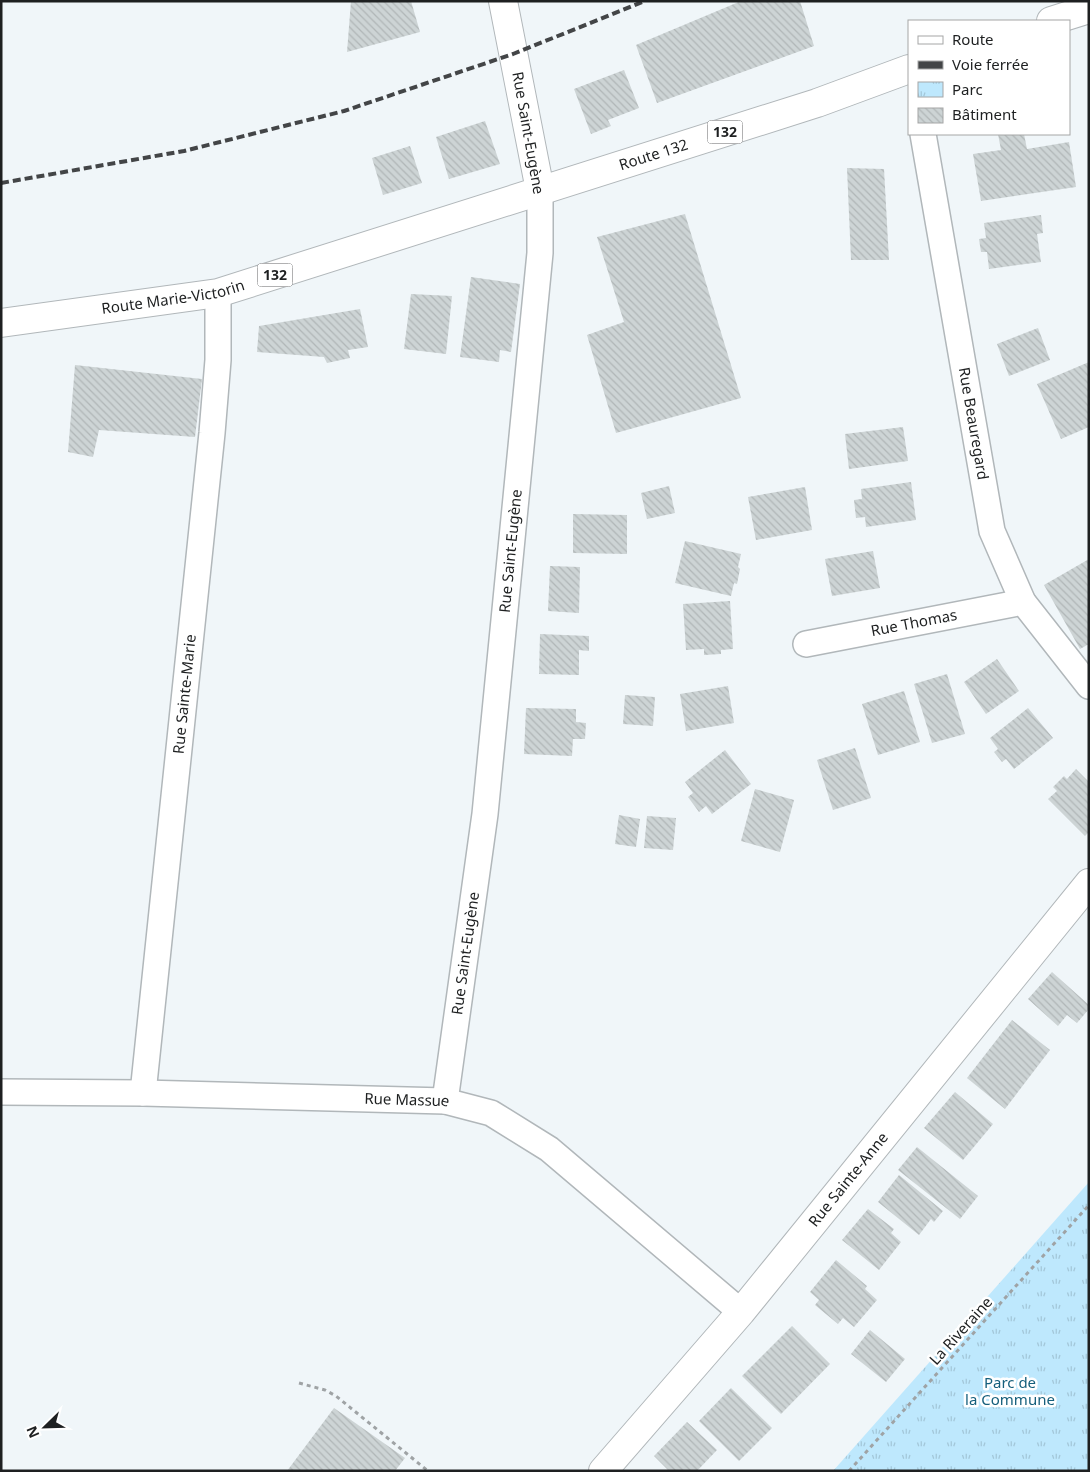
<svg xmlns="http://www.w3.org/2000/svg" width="1090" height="1472" viewBox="0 0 1090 1472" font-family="'Noto Sans',sans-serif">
<defs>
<pattern id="park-tufts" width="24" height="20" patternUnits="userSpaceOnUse" patternTransform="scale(1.25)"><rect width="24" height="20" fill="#bee8fd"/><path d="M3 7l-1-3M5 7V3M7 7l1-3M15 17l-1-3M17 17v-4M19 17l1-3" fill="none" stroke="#a3c7d9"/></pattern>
<pattern id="building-back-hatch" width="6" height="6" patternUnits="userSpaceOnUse" patternTransform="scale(1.25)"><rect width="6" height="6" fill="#cdd4d5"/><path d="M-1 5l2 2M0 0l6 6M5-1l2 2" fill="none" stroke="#b0b6b7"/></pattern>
</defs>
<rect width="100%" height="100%" fill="#f0f6f9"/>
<!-- park -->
<path fill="url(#park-tufts)" d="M1089,1182V1471H833Z"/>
<!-- building -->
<g fill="url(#building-back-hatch)">
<path d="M351,1H411L420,32L347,52Z"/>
<path d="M741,1H800L814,46L657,103L636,45Z"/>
<path d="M624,70L639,108L608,120L611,126L591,134L574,89Z"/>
<path d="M485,121L500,164L449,179L436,137Z"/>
<path d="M998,134H1024L1027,149L1069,142L1076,187L981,201L973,154L1001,150Z"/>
<path d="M410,146L422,183L383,195L372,158Z"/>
<path d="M847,168L884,169L889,260H851Z"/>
<path d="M685,214L741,398L616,433L587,335L624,322L597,237Z"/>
<path d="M1041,215L1043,233L1037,234L1041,262L989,269L987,252H981L979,239L986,238L984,223Z"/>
<path d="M471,277L520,284L511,352L500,350L499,362L460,357Z"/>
<path d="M411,294L452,296L446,354L404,349Z"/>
<path d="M360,309L368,347L348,350L350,358L327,363L324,357L257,352L259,326Z"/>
<path d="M1038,328L1050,360L1009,376L997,344Z"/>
<path d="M1089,362V427L1061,439L1037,384Z"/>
<path d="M75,365L202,379L195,437L99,430L93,457L68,452Z"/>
<path d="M903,427L908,461L849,469L845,434Z"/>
<path d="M911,482L916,520L866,527L865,517L856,518L854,500L862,499L861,489Z"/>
<path d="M669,486L675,513L647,519L641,493Z"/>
<path d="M805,487L812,530L756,540L748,497Z"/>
<path d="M573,514L627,515V554L573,553Z"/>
<path d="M685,541L741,554L738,567L740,569L737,584L734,583L731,596L675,583Z"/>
<path d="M873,551L880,588L832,596L825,559Z"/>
<path d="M1089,559V644L1080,649L1044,585Z"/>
<path d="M550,566L580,567L579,613L548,611Z"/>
<path d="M730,601L733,649L721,650V654L704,655V649L686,650L683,604Z"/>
<path d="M540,634L589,636V651L579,650V675L539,674Z"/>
<path d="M997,659L1019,691L986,714L964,682Z"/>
<path d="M947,674L965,734L932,743L914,684Z"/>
<path d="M728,686L734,723L686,731L680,694Z"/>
<path d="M904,691L920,742L878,755L862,704Z"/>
<path d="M625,695L655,697L653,726L623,724Z"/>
<path d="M526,708L576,709V722L586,723L585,739H573L572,756L524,754Z"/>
<path d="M1028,708L1053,738L1014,769L1006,759L1002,762L994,752L998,749L990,738Z"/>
<path d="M855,748L871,798L833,810L817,760Z"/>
<path d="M725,750L751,784L712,814L706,806L699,812L688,797L693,793L685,782Z"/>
<path d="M1076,769L1089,782V832L1085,836L1048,799L1057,791L1053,787L1064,776L1067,779Z"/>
<path d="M755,789L794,800L780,852L741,841Z"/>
<path d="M619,815L640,819L636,847L615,844Z"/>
<path d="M647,816L676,818L673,850L644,848Z"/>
<path d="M1052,972L1089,1005V1009L1077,1023L1067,1015L1058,1026L1028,999Z"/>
<path d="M1012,1020L1050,1050L1005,1109L967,1078Z"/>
<path d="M955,1092L993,1124L963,1160L924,1128Z"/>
<path d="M917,1147L978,1196L960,1219L898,1170Z"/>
<path d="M899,1175L943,1211L934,1222L931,1219L919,1235L878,1202Z"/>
<path d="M868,1209L894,1229L891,1233L901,1242L879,1270L842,1240Z"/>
<path d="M836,1260L867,1286L865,1289L877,1300L854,1327L843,1318L838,1324L815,1305L819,1300L810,1292Z"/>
<path d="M792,1326L830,1364L781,1414L742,1376Z"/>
<path d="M870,1330L905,1359L886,1382L851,1354Z"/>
<path d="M731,1388L772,1428L739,1461L699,1421Z"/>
<path d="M334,1408L405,1458L395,1471H287Z"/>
<path d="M687,1422L717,1450L697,1471H669L654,1456Z"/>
</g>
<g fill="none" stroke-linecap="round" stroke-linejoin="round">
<!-- street casing -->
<g stroke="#b1b7ba" stroke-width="28">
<g id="street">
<path id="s1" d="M923,134L992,531L1023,602L1089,686"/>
<path id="s2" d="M806,644L1023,602"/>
<path id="s3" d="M1,1092L143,1093L445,1101L491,1113L549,1149L741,1312"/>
<path id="s4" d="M143,1093L212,433L218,360V293"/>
<path id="s5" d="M445,1101L485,814L540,253V190"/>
</g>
</g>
<!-- secondary casing -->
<g stroke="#b1b7ba" stroke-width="30">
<g id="secondary">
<path d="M503,1L540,190"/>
<path id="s6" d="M603,1471L741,1312L1089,883"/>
</g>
</g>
<!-- primary casing -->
<g stroke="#b1b7ba" stroke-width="30">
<g id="primary">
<path d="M1051,21L1089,9"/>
<path id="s7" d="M1,323L218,293L817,103L909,69"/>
</g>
</g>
<!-- path -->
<g stroke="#9fa3a5" stroke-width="3" stroke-dasharray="4 4" stroke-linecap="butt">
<path d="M299,1383L325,1390L336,1396L428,1471"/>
<path d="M849,1471L1089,1205"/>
</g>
<!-- street -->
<use href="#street" stroke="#fff" stroke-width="25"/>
<!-- secondary -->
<use href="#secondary" stroke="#fff" stroke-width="28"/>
<!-- primary -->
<use href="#primary" stroke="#fff" stroke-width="28"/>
<!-- rail -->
<path stroke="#434547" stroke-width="4" stroke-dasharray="8 4" stroke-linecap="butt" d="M1,183L184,151L344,111L513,54L645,1"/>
</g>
<g text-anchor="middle" stroke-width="5" stroke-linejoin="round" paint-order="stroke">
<!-- shield labels -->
<g fill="#fff" stroke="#626364" stroke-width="1">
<rect x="707.5" y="120.5" width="35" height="23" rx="4"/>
<rect x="257.5" y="263.5" width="35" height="23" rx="4"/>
</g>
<g font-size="14" font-weight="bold" fill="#1e2021">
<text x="725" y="137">132</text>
<text x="275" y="280">132</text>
</g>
<!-- street labels -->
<g font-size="15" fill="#1e2021" stroke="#fff">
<text transform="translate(528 133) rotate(80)" y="5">Rue Saint-Eugène</text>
<text dy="5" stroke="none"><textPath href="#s7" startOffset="676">Route 132</textPath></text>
<text dy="5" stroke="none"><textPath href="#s7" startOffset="174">Route Marie-Victorin</textPath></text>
<text dy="5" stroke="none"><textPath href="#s1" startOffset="294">Rue Beauregard</textPath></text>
<text dy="5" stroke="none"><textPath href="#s5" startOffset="554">Rue Saint-Eugène</textPath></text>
<text dy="5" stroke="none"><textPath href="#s2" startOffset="110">Rue Thomas</textPath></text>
<text dy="5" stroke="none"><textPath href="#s4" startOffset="401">Rue Sainte-Marie</textPath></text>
<text dy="5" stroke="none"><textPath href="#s5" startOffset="149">Rue Saint-Eugène</textPath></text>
<text dy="5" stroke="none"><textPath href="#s3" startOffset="406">Rue Massue</textPath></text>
<text dy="5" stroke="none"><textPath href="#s6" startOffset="381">Rue Sainte-Anne</textPath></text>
<text transform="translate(961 1331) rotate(-48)" y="5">La Riveraine</text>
</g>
<!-- park labels -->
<g font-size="15" fill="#155f7c" stroke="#fff">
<text x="1010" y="1388">Parc de<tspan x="1010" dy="17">la Commune</tspan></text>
</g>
</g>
<!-- border -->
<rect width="1090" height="1472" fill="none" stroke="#1e2021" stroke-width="5"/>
<!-- legend -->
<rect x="908" y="20" width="162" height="115" fill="#ffffff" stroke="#a5a6a6"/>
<rect x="918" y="36" width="25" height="8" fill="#ffffff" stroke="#a5a6a6"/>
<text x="952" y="45" font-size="15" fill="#1e2021">Route</text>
<rect x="918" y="61" width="25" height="8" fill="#434547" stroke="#a5a6a6"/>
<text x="952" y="70" font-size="15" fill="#1e2021">Voie ferrée</text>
<rect x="918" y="82" width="25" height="15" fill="url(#park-tufts)" stroke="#a5a6a6"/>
<text x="952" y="95" font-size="15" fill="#1e2021">Parc</text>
<rect x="918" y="108" width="25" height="15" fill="url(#building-back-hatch)" stroke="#a5a6a6"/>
<text x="952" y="120" font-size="15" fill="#1e2021">Bâtiment</text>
<!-- north arrow -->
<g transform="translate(45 1427) rotate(247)" stroke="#ffffff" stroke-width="4" paint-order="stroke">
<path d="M0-4L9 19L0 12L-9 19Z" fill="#1e2021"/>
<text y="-8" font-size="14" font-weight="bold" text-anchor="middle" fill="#1e2021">N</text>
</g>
</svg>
